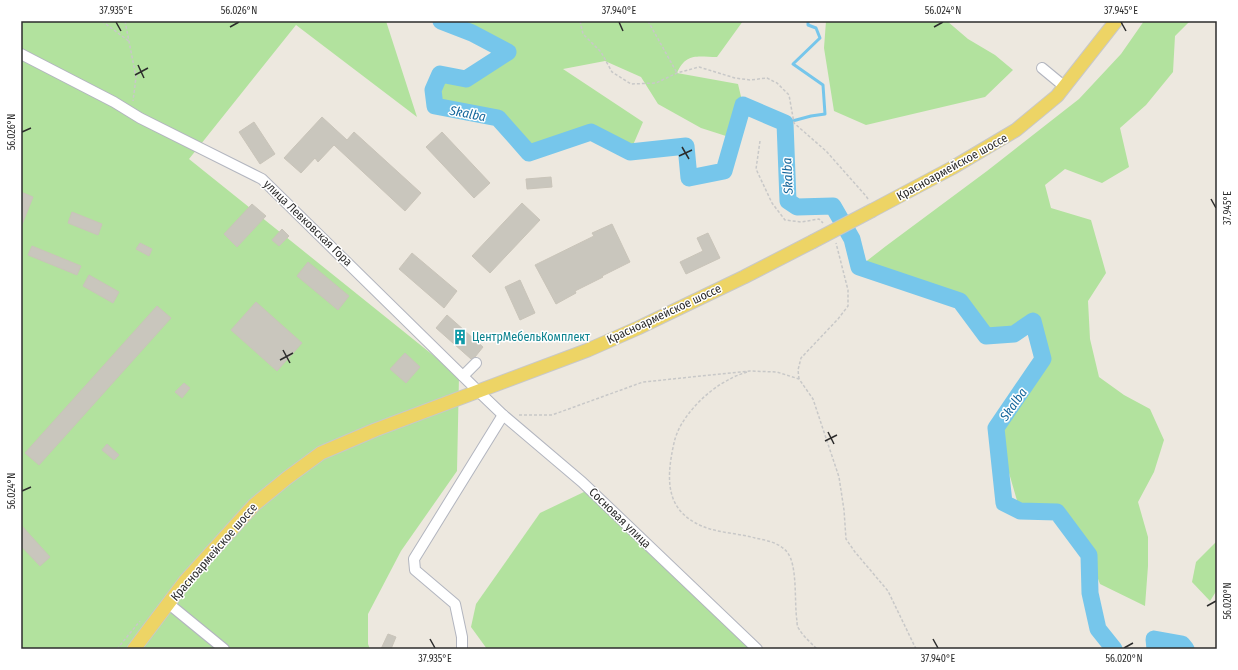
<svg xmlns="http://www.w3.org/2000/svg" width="1238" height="670" viewBox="0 0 1238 670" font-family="'Fira Sans Condensed',sans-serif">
<rect width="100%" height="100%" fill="#ede8df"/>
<!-- green -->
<g fill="#b2e29e">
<path d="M21,21H386L417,117L296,25L189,159L459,376L457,471L401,551L368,614V644L370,649H21Z"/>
<path d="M441,21H743L717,57C698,57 686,52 677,73L738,84L743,105L726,136L701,128L658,104L641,77L605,61L563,69L643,122L630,152L591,132L529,153L498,118L435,106L433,90L440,74L466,79L508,52L472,33Z"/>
<path d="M826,21H947L968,39L995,55L1013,70L985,97L866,125L834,111L824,48Z"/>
<path d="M1144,21H1190L1175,36L1173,72L1146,105L1120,128L1129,167L1102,183L1065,169L1045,185L1051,208L1091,220L1106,273L1088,301L1090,339L1099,377L1124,395L1150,409L1164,440L1154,472L1138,502L1148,537V566L1145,606L1100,584L1089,555L1057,512L1020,511L996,428L1043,359L1033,321L1014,334L986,336L960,301L859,267L886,246L987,171L1079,99L1121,54Z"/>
<path d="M586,491L751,649H487L471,627L476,604L540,513Z"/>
<path d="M1217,541V590L1210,601L1192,582L1196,562Z"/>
</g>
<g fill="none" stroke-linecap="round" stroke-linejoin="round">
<!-- stream -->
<path stroke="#76c6eb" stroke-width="3" d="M785,123L811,116L825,114L823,85L793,64L820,38L816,28L808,25V21"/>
<!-- river -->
<g stroke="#76c6eb" stroke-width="17">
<path d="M441,21L472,33L508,52L466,79L440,74L433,90L435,106L498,118L529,153L591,132L630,152L686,146L689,178L724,171L743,105L785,123L788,201L797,207L833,206L852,239L859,267L960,301L986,336L1014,334L1033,321L1043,359L996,428L1004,503L1020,511L1057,512L1089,555L1090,593L1098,629L1114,649"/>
<path d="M1155,649L1154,639L1182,644L1186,649"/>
</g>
</g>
<!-- building -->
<g fill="#c9c6bd" stroke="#c9c4b9">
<path d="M322,117L347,140L354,132L421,193L405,211L334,145L318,162L315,158L301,173L284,158Z"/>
<path d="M254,122L275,154L260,164L239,132Z"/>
<path d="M442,132L490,183L474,198L426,147Z"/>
<path d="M551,177L552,187L527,189L526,179Z"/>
<path d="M21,192L33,197L21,227Z"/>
<path d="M522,203L540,220L490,273L472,256Z"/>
<path d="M252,204L266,216L237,247L224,234Z"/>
<path d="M72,212L102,224L98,235L68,223Z"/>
<path d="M612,224L630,262L602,276L603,277L575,291L576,293L556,304L535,265L594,236L592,233Z"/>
<path d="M282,229L289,236L279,246L272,240Z"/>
<path d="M708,233L720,258L686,274L680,262L703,251L697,238Z"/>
<path d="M140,243L152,249L149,256L136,249Z"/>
<path d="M32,246L81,266L77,275L28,255Z"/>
<path d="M412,253L457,291L444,308L399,269Z"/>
<path d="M308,262L349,296L338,310L297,276Z"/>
<path d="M89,275L119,292L113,303L83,286Z"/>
<path d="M520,280L535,313L520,320L505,287Z"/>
<path d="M256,302L302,343L277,371L231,330Z"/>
<path d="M157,306L171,318L39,465L25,453Z"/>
<path d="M447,315L483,347L475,357L471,359L436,328Z"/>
<path d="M405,353L420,367L406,383L390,369Z"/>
<path d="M184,383L190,388L182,398L175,392Z"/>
<path d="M107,444L119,455L114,460L102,450Z"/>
<path d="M21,525L50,557L40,566L21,546Z"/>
<path d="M388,634L396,637L391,649H381Z"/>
</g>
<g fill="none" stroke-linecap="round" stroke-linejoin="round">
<!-- minor casing -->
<g stroke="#b2b5bf" stroke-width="12">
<g id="minor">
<path d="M21,54L114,102L140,118L262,179L478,391L503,415L582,482L757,649"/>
<path d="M1042,68L1065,87"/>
<path d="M463,376L476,363"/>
<path d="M169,604L224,649"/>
<path d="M462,649V637L455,604L415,570L414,559L503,415"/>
</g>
</g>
<!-- major casing -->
<g stroke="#c8c8c8" stroke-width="15">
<g id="major">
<path d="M873,210L952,168L1016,130L1057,96L1116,21"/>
<path d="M134,649L186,580L254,505L287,478L321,453L375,430L588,350L638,328L744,277L812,242"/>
</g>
</g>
<!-- path -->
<g stroke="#c8c8c8" stroke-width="1.5" stroke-dasharray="3 2" stroke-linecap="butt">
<path d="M102,21L130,42"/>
<path d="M125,21L136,77L133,101"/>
<path d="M580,21L583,34L601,52L612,72L631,84L656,83L677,73L699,67L735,78L750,80L767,78L777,83L789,95L794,123L826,151L866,196L868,199"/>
<path d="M648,21L677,73"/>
<path d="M760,141L756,169L772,203L785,220L801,222L819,219L823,223"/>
<path d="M747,372C741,374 735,376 730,379C707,390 679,418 674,443C665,483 666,515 710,529C724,533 741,534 755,538C766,540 780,543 787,552C798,565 794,603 797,621C797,623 797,627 799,629C803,636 811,643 817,649"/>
<path d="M799,379L798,370L801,358L838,319L848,306V290L836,243"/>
<path d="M519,415H552L643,382L750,371L777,372L799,379L813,399L839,477L844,510L846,539L855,552L888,591L916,649"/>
<path d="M117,649L140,621"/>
</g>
<!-- minor -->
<use href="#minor" stroke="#fff" stroke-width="10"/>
<!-- major -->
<use href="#major" stroke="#edd465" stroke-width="13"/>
<!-- major-bridge casing -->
<g stroke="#c8c8c8" stroke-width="15" stroke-linecap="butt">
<path id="major-bridge" d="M812,242L873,210"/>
</g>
<!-- major-bridge -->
<use href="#major-bridge" stroke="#edd465" stroke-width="13"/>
</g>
<!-- ticks -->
<path fill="none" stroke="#2c2c2c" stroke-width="1.5" d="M116,22L121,31M619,22L623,31M1121,22L1126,31M230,27L239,22M934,27L943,22M138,65L144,78M135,75L148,68M22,132L31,128M682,147L689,159M679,156L692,150M1211,199L1216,208M283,350L290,363M280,360L293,353M828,432L834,444M825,441L837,435M22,491L31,487M1207,606L1216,601M430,639L435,648M933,639L938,648M1124,648L1133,643"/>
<!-- icons -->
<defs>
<g id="building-bare" transform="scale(1.2)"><path d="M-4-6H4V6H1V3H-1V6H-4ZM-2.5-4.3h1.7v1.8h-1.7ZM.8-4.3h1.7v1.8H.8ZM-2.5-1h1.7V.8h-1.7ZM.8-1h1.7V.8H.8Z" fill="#0f9aa8" stroke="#fff" stroke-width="2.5" paint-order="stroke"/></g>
</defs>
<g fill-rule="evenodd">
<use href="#building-bare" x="460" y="337"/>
</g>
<g text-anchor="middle" stroke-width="3" stroke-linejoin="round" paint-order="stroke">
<!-- street labels -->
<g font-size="12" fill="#2c2c2c" stroke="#fff">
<text transform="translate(952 167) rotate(-29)" y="4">Красноармейское шоссе</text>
<text transform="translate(308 223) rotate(44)" y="4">улица Левковская Гора</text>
<text transform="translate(664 314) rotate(-25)" y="4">Красноармейское шоссе</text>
<text transform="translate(620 518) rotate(44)" y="4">Сосновая улица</text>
<text transform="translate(214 552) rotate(-49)" y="4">Красноармейское шоссе</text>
</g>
<!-- culture labels -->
<g font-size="12" fill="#0d838f" stroke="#fff" text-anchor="start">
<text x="472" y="341">ЦентрМебельКомплект</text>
</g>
<!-- water labels -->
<g font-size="13" font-style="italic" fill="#12659b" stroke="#fff">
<text transform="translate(468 113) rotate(11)" y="5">Skalba</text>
<text transform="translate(787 176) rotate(-92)" y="5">Skalba</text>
<text transform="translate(1013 404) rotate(-55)" y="5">Skalba</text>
</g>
</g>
<!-- border -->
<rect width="1238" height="670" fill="none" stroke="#ffffff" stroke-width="44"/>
<rect x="22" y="22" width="1194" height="626" fill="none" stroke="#2c2c2c" stroke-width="1.5"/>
<g font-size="10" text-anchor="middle" fill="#2c2c2c">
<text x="116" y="14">37.935°E</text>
<text x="239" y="14">56.026°N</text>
<text x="619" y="14">37.940°E</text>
<text x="943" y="14">56.024°N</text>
<text x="1121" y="14">37.945°E</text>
<text transform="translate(11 132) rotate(-90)" y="4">56.026°N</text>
<text transform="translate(1227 208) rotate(-90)" y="4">37.945°E</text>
<text transform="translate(11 491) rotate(-90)" y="4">56.024°N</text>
<text transform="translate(1227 601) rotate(-90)" y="4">56.020°N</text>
<text x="435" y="662">37.935°E</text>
<text x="938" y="662">37.940°E</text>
<text x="1124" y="662">56.020°N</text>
</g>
</svg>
